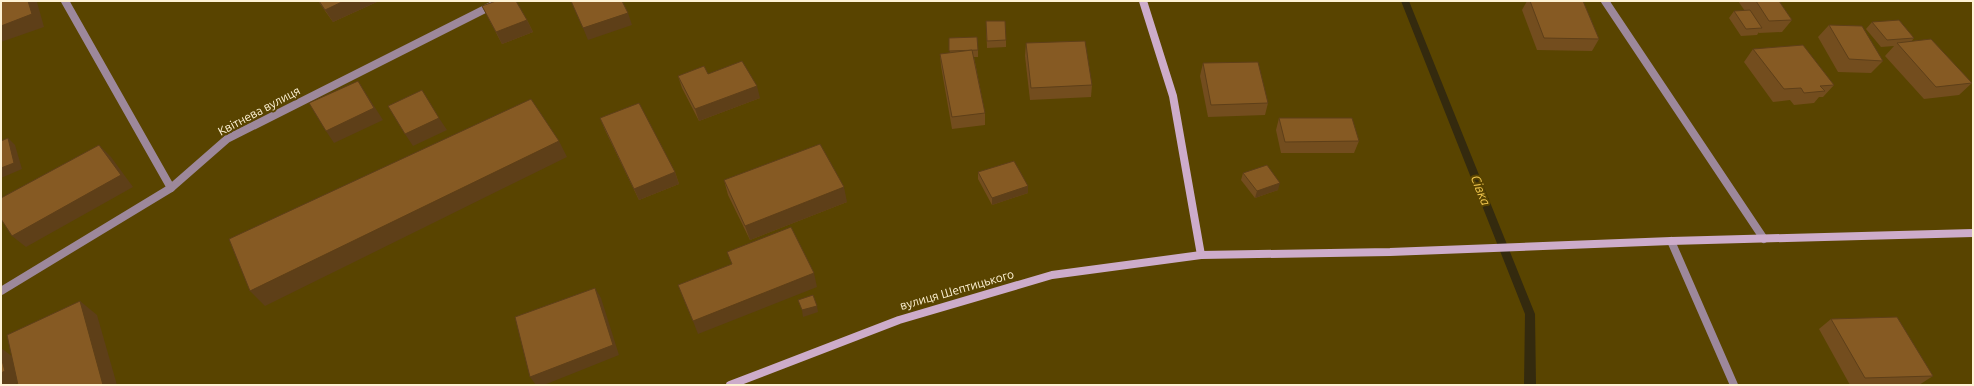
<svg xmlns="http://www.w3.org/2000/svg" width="1974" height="386" viewBox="0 0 1974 386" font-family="Ubuntu,sans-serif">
<rect width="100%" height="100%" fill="#594400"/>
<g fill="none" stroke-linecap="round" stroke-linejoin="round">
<!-- stream -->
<path fill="#342a0e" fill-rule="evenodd" d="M1401,1H1409L1535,314L1536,385H1524L1525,314Z"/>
<!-- street -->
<g stroke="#9d889b" stroke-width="8">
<path d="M65,1L171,188"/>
<path d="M1605,1L1764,239"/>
<path d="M1671,241L1734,385"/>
<path d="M1,291L171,188L227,139L501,1"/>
</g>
<!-- secondary -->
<g stroke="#cdacca" stroke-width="8">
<path d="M1143,1L1173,96L1201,255"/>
<path d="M730,385L899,320L1052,275L1201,255L1390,252L1671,241L1973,233"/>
</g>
</g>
<!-- wall -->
<g fill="#734d1e">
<path d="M318,1H379L333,22Z"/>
<path d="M1527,1H1583L1599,39L1592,51L1537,50L1522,10Z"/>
<path d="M1738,1H1779L1792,20L1782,32L1759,33V32L1757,35L1741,36L1729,18L1734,11H1745Z"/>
<path d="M482,6L527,20L533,32L502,44Z"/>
<path d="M986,21L1006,40V47L987,48Z"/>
<path d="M1872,22L1914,38L1911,42L1972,83L1959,95L1924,99L1885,56L1894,46L1881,47L1866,29Z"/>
<path d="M1829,25L1883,61L1871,73L1838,72L1818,37Z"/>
<path d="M949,38L978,50V57H974L985,113V125L952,129L941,66L940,54L950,53Z"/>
<path d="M1026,43L1092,85L1091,97L1030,100L1025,56Z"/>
<path d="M1753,49L1834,85L1823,97H1819L1814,103L1794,105L1790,100L1773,102L1744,62Z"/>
<path d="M1203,63L1268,103L1265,115L1208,117L1200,76Z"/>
<path d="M708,74L760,98L699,121L682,88L678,76Z"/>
<path d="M600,118L675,172L679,184L639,200L605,130Z"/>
<path d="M1279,118L1359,141L1354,153H1281L1276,130Z"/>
<path d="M978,172L1028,186V193L992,205L978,179Z"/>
<path d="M1243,173L1278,190L1255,198L1241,180Z"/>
<path d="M724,180L847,202L750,240L728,195Z"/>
<path d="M1831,319L1933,376L1919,385H1850L1819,329Z"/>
</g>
<!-- shaded-wall -->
<g fill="#5e3f18">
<path d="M28,1H36L37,2L44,27L1,42V26Z"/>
<path d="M344,1H379L333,22L325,10Z"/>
<path d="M628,13L632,25L588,40L583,28Z"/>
<path d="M527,20L533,32L502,44L496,32Z"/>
<path d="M358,81L383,120L334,143L326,131Z"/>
<path d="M757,86L760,98L699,121L695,109Z"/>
<path d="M439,118L447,130L413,146L405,134Z"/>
<path d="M8,138L15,145L22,169L1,178V168Z"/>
<path d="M559,141L567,157L265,306L250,291Z"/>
<path d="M99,145L111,157L133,187L26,247L12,236Z"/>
<path d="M675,172L679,184L639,200L634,189Z"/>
<path d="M1280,183L1278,190L1255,198L1257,191Z"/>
<path d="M1028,186V193L992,205V198Z"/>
<path d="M844,187L847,202L750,240L745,226Z"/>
<path d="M814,273L817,287L698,334L693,321Z"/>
<path d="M595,288L601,298L619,355L544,385H536L530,377Z"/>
<path d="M80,301L97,315L117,385H103Z"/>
<path d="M817,306L818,312L803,317L802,310Z"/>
<path d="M1,348L13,357L21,381L14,385H1Z"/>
</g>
<!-- building -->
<g fill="#865a23" stroke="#5e3f18">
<path d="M1,1H28L32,14L1,26Z"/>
<path d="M319,1H344L325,10Z"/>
<path d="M496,1H516L527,20L496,32L482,6Z"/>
<path d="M571,1H622L628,13L583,28Z"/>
<path d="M1530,1H1583L1599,39L1544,38Z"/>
<path d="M1756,1H1779L1792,20L1769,21Z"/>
<path d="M1750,10L1762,28L1746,29L1734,11Z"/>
<path d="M1899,20L1914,38L1887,40L1872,22Z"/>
<path d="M986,21H1005L1006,40L987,41Z"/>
<path d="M1829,25L1862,26L1883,61L1849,59Z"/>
<path d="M977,37L978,50L949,51V38Z"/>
<path d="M1931,39L1972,83L1936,87L1897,43Z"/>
<path d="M1085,41L1092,85L1031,88L1026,43Z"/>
<path d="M1803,45L1834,85L1820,86L1825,91L1804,93L1801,88L1784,89L1753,49Z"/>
<path d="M972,50L985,113L952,117L940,54Z"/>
<path d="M742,61L757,86L695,109L678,76L704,66L708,74Z"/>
<path d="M1258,62L1268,103L1211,105L1203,63Z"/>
<path d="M358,81L374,108L326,131L309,103Z"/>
<path d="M422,90L439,118L405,134L388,106Z"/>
<path d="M531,99L559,141L250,291L229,239Z"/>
<path d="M639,103L675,172L634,189L600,118Z"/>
<path d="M1279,118H1352L1359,141L1285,142Z"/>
<path d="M8,138L14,163L1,168V141Z"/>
<path d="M820,144L844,187L745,226L724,180Z"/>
<path d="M99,145L121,175L12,236L1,219V198Z"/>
<path d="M1014,161L1028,186L992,198L978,172Z"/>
<path d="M1267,165L1280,183L1257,191L1243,173Z"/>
<path d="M791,227L814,273L693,321L678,285L732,264L727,252Z"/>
<path d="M595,288L613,345L530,377L515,317Z"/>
<path d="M813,295L817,306L802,310L798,300Z"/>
<path d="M80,301L103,385H18L7,335Z"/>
<path d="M1897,317L1933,376L1865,378L1831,319Z"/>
<path d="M1,357L5,371L1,373Z"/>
</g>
<g text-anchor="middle" stroke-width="4" stroke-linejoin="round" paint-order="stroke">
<!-- street labels -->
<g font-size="12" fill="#fef2d4" stroke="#594400">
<text transform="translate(259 111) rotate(-28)" y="4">Квітнева вулиця</text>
<text transform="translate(957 290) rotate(-16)" y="4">вулиця Шептицького</text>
</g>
<!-- water labels -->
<g font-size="13" font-style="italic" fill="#f1c64d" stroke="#594400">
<text transform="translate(1481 190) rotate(68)" y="5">Сівка</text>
</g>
</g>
<!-- border -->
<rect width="1974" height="386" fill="none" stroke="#fef2d4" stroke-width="4"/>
</svg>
